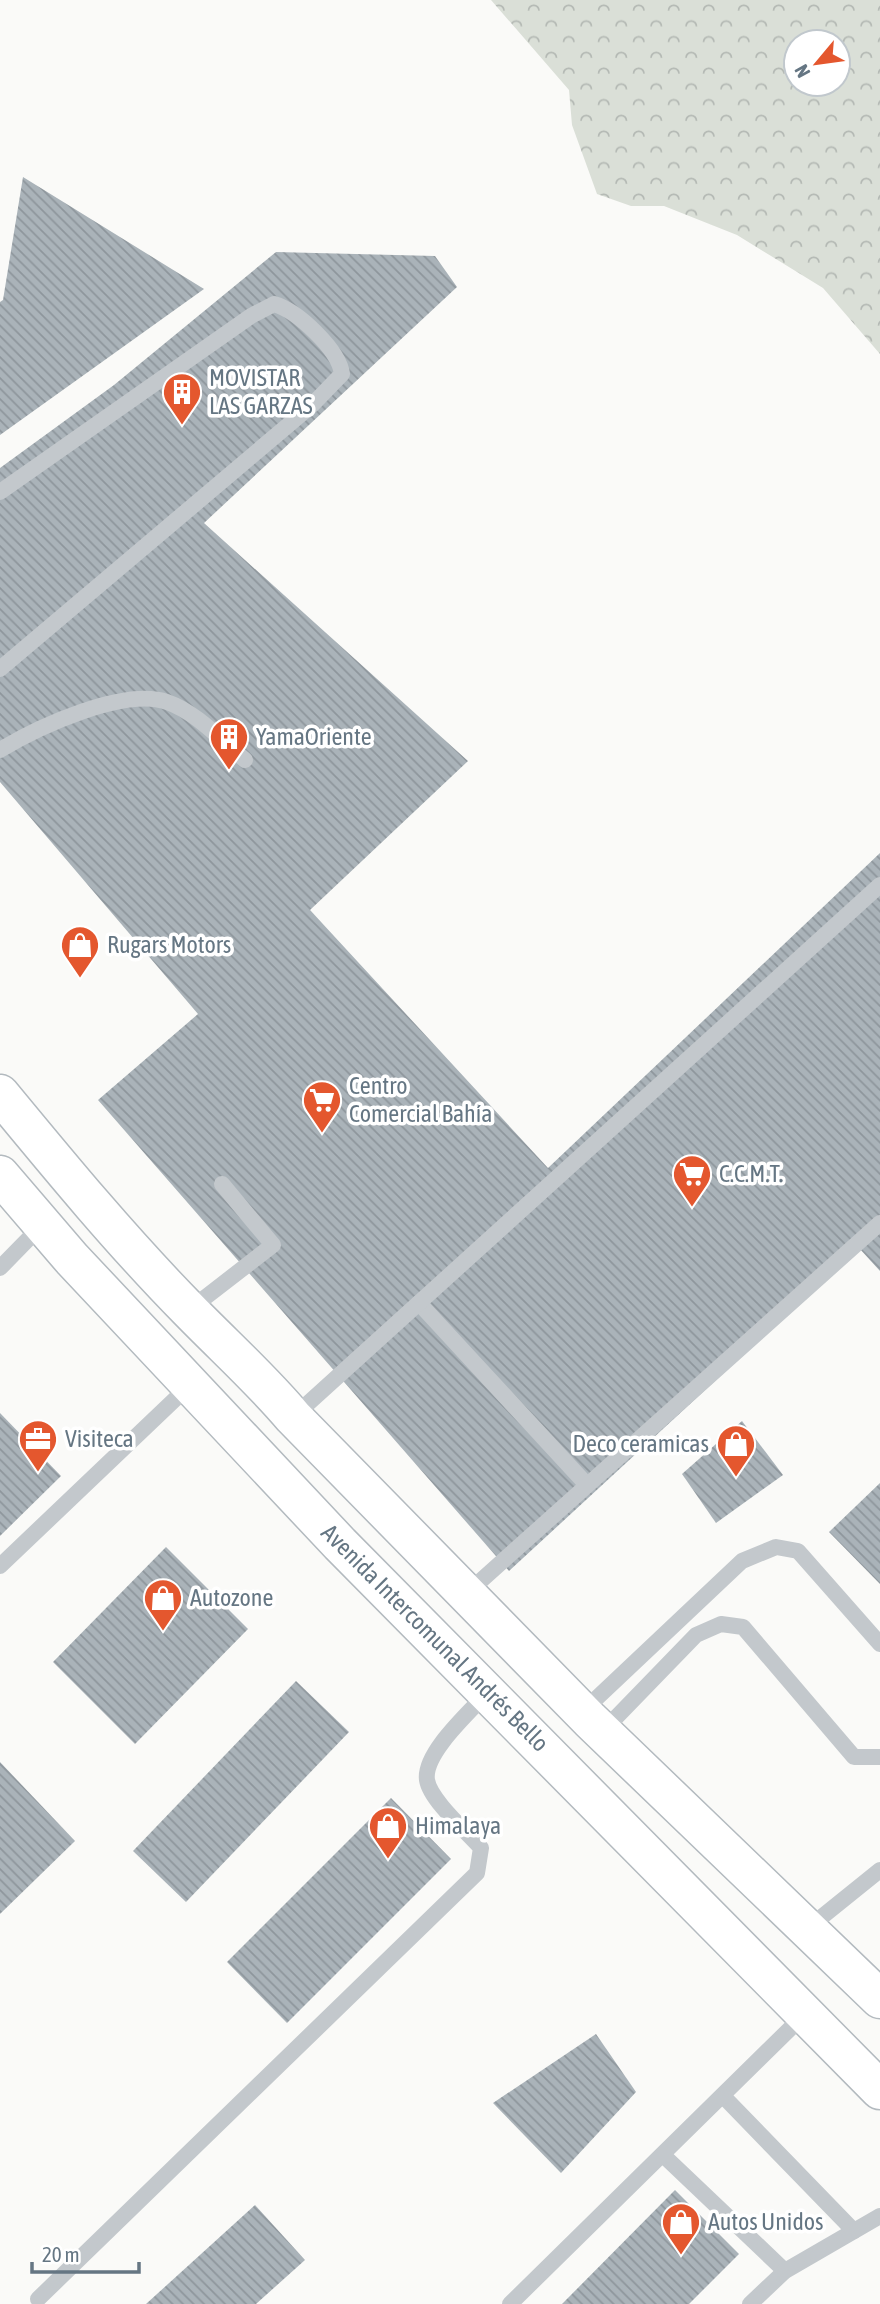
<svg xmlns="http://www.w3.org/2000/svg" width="880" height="2304" viewBox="0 0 880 2304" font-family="'Asap Condensed',sans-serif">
<defs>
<pattern id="forest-crowns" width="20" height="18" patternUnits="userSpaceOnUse" patternTransform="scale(1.75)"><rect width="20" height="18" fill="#dadfd7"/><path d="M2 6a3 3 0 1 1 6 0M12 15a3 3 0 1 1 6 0" fill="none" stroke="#b4b9b4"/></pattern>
<pattern id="building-back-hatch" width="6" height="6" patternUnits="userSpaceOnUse" patternTransform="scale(1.75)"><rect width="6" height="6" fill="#aab3b9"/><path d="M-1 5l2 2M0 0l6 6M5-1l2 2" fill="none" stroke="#8e969c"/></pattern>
</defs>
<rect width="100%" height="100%" fill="#fafaf8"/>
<!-- forest -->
<path fill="url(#forest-crowns)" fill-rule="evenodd" d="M491,0H880V354L823,288L737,235L664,206H631L597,194L572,125L569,90ZM796,42H838V84H796Z"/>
<!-- building -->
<g fill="url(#building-back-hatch)">
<path d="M23,177L204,289L0,435V302L3,300Z"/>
<path d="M276,252L435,256L457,287L204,523L468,761L310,910L548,1168L880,853V1271L859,1248L509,1571L98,1100L198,1014L0,782V468L114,385Z"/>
<path d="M0,1413L61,1476L0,1536Z"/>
<path d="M742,1421L783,1475L716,1523L682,1474Z"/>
<path d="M880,1483V1584L829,1532Z"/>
<path d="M166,1547L248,1629L135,1744L53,1662Z"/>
<path d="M296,1681L349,1732L186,1902L133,1851Z"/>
<path d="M0,1762L75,1841L0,1914Z"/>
<path d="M391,1798L451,1859L287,2023L227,1962Z"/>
<path d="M596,2034L636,2092L561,2173L493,2103Z"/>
<path d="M675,2190L739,2254L689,2304H562Z"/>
<path d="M255,2205L305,2260L256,2304H146Z"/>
</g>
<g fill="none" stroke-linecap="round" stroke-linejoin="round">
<!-- secondary casing -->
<g stroke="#b3babf" stroke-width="41">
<g id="secondary">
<path d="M0,1094C61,1168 122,1242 189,1310C224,1346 261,1379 293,1417L590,1720L880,1999"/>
<path d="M0,1175L72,1259L340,1544L880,2090"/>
</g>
</g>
<!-- lane -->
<g stroke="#c3c8cc" stroke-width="16">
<path d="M0,492L251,316L274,304C298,311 339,350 342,374L312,405L0,669"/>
<path d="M0,750C38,727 124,687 167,702C196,712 222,741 245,760"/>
<path d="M0,1268L42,1225"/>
<path d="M419,1303L587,1485"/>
<path d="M189,1310L273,1245L222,1184"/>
<path d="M293,1417L880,885"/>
<path d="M0,1566L191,1384"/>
<path d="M466,1594L880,1223"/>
<path d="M582,1712L742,1561L776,1547L798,1551L880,1644"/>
<path d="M602,1732L696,1635L721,1624L743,1627L854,1757H880"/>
<path d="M808,1928L880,1870"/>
<path d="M723,2096L854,2231"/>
<path d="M663,2155L785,2271"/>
<path d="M38,2299L477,1873L481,1848C467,1832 430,1800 427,1780C423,1753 471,1711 488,1692"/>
<path d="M510,2304L805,2014"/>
<path d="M750,2304L785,2271L880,2216"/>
</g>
<!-- secondary -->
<use href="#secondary" stroke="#fff" stroke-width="38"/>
</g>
<!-- icons -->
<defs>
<g id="building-pin" transform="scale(2.0125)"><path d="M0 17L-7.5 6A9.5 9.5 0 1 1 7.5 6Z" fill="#e4572e" stroke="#fff"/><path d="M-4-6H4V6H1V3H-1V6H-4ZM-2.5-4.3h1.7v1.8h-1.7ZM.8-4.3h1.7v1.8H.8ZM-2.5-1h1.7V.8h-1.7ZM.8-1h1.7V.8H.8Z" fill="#fff"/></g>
<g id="shop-pin" transform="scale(2.0125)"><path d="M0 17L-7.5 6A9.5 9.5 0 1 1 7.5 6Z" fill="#e4572e" stroke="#fff"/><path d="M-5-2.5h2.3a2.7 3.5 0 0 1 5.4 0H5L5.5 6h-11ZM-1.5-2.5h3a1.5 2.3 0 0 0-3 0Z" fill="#fff"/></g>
<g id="supermarket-pin" transform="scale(2.0125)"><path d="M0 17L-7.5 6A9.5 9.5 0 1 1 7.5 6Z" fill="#e4572e" stroke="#fff"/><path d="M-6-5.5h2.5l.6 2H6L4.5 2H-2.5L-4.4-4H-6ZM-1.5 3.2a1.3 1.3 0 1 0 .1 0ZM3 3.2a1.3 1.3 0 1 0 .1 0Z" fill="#fff"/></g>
<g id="office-pin" transform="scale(2.0125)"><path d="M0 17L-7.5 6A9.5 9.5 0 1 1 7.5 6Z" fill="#e4572e" stroke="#fff"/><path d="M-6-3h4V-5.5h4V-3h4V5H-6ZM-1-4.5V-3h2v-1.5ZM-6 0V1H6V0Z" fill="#fff"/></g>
</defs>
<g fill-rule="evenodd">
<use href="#building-pin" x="182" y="392"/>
<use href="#building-pin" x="229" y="737"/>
<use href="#shop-pin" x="80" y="945"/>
<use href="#supermarket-pin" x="322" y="1100"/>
<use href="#supermarket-pin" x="692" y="1174"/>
<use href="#office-pin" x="38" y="1439"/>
<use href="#shop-pin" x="736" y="1444"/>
<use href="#shop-pin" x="163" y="1598"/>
<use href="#shop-pin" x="388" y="1826"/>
<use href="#shop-pin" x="681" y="2222"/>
</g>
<g text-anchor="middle" stroke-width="7" stroke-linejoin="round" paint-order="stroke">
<!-- poi labels -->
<g font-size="24" fill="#657683" stroke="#fff" text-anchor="start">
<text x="209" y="386">MOVISTAR<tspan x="209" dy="28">LAS GARZAS</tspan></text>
<text x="256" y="745">YamaOriente</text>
<text x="107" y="953">Rugars Motors</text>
<text x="349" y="1094">Centro<tspan x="349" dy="28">Comercial Bahía</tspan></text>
<text x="719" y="1182">C.C.M.T.</text>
<text x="65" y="1447">Visiteca</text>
<text x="709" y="1452" text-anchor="end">Deco ceramicas</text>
<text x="190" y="1606">Autozone</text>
<text x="415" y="1834">Himalaya</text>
<text x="708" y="2230">Autos Unidos</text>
</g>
<!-- street labels -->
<g font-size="24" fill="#657683" stroke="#fff">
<text transform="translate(435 1638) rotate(45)" y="8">Avenida Intercomunal Andrés Bello</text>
</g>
</g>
<!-- north arrow -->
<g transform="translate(817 63) rotate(241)"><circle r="33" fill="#ffffff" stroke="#c1c8cd" stroke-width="2"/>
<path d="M0-5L12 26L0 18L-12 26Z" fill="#e4572e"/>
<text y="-10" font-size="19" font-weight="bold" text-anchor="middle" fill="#657683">N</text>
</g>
<!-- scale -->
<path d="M32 2262v10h107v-10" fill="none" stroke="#657683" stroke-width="3.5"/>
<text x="42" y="2262" font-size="21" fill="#657683" stroke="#ffffff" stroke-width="5" paint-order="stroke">20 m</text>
</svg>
